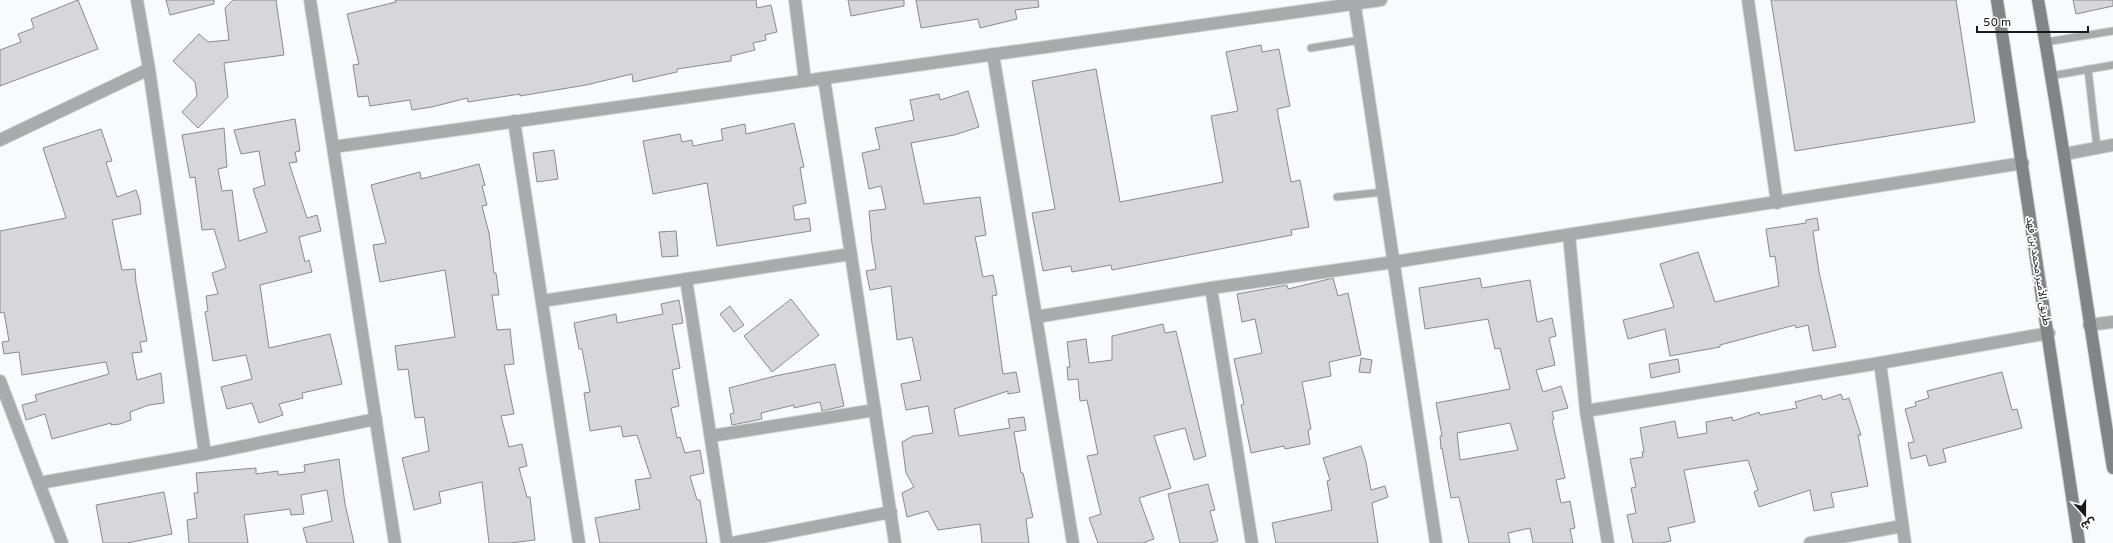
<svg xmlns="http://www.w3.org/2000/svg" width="2113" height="543" viewBox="0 0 2113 543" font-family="Overpass,'Noto Sans Arabic',sans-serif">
<rect width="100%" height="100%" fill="#f9fafe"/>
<!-- building -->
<g fill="#d7d6da" stroke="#8b8a8d" fill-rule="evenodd">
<path d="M78,0L98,49L0,86V50L21,42L18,34L34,28L31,19Z"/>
<path d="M166,0H214V4L170,15Z"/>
<path d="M233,0H276L284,55L224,63L228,97L198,128L182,112L197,96L195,82L173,61L199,34L208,42L229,40L225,8Z"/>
<path d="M395,0H756L757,8L771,5L777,32L765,35L766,40L753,43L755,50L731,56V61L677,69V72L633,82L632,74L586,85L520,96V94L468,102L467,98L432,107L412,110L410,100L370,106L368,96L358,97L353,65L359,64L347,14L396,2Z"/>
<path d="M848,0H904V6L851,16Z"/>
<path d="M916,0H1038L1039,7L1015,10L1017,19L980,28L978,19L921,28Z"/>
<path d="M1771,0H1956L1975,122L1795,151Z"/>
<path d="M2073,0H2113V6L2076,14Z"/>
<path d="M1261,45L1262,52L1279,49L1290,106L1277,109L1291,182L1300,180L1309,227L1291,230L1292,235L1112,270L1111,265L1072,272L1071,266L1043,271L1032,213L1055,209L1032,81L1096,69L1120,202L1223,182L1211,116L1238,111L1226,52Z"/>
<path d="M968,91L979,127L954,135L911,143L924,204L980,197L986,235L975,237L983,277L993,275L997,295L992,296L1003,374L1016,372L1020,392L1008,394V391L954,409L959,436L1010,428L1008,419L1024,417L1026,430L1014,432L1021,473H1023L1033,517L1026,519L1029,543H982L980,524L938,530L928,511L907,517L902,493L914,487L906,473L902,442L913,436L933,433L928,406L906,410L901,384L921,380L912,337L897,340L891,286L870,290L866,271L876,269L872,244L869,211L886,209L881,186L869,189L862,153L880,149L875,128L914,120L910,100L939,94L940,100Z"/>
<path d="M295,119L300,151L295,152L297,162L289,163L307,218L317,215L321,231L299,237L305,262L309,260L312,272L260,285L269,348L330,334L342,384L302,393L303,398L279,404L283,415L259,423L252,403L227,409L221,387L252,379L246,355L213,361L205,312L208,311L206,296L218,294L212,273L226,268L214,229L202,230L195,177L190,178L182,135L224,128L227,167L218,169L222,191L232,190L239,241L267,232L253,189L265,185L259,151L241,154L234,130Z"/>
<path d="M794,123L804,167L800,168L806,203L793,206L795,220L809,218L811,231L717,246L707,183L653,194L643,141L680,134L682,142L692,140L693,146L723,140L721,129L745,124L746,134Z"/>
<path d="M101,129L112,161L106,162L117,197L136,190L140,202L141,214L112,220L122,270L135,269L136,283L147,341L140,342L142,352L132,353L137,380L161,373L164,403L149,405L130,412L131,420L120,424L111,425V423L52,439L45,414L26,420L22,405L37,401L35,395L109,374L106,362L22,375L19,352L4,354L2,342L9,341L4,312L0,313V231L66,218L43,148Z"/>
<path d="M554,150L558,179L537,182L533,153Z"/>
<path d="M479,164L485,185L482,186L487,205L482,206L489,233L494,273H496L499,295H492L497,330L510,329L514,364L504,365L514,414L501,416L509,447L522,444L527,466L519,468L527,497H530L535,540L510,543H489L482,482L439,492L441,503L414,510L402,458L429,451L424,417L415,418L408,369L398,370L395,346L455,337L445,270L380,282L373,245L386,243L371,185L420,172L421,179Z"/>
<path d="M1817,218L1819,230L1813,231L1819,272L1836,347L1813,351L1808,325L1796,328L1795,325L1720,345V347L1670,356L1665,329L1628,339L1623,320L1674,307L1660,264L1698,252L1715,302L1779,286L1775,256L1770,257L1766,229L1806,223V220Z"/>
<path d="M676,231L678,256L662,257L659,232Z"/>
<path d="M1333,278L1338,296L1348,293L1361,355L1329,362L1331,376L1302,382L1311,429L1308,430L1310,444L1285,449L1284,446L1251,453L1241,405L1244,404L1234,359L1262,353L1255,319L1242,322L1237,294L1287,285L1288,289Z"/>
<path d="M1480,278L1482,288L1530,280L1537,322L1552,318L1556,336L1549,338L1555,365L1536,370L1543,392L1561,386L1568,408L1552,412L1554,419L1552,420L1565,478L1556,480L1561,503L1570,501L1575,528L1570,529L1573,543H1533L1530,528L1508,533L1510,543H1469L1459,497L1451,498L1442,448L1441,449L1440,436H1442L1436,403L1510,389L1500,348L1495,349L1488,319L1425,329L1419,288ZM1510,423L1518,450L1460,460L1457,433Z"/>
<path d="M791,299L819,335L772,372L744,336Z"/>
<path d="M679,300L683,323L672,325L680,368L672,370L679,406L671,408L677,438L680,437L685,453L700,450L704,473L690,476L697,500H700L707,543H600L595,518L640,509L635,480L651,478L637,435L623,437L621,426L590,431L584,393L590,392L582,349H579L574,323L616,314L617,323L663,314L661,304Z"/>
<path d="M730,306L744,325L734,332L720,314Z"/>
<path d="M1163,324L1165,333L1176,331L1206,456L1194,460L1185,428L1154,436L1171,488L1139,498L1154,539L1143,543H1098L1089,518L1101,514L1087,456L1098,454L1087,400L1080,401L1078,379L1068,380L1067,367H1070L1067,342L1086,339L1089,363L1112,360V336Z"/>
<path d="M1361,358L1372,360L1370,373L1359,372Z"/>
<path d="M1678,359L1680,372L1651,378L1649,364Z"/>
<path d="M835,364L844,406L822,411L820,402L794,408V405L761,413L762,419L732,425L730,414L734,413L729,388L775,376Z"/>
<path d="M2002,372L2012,410L2017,409L2022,428L1943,449L1946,462L1929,466L1926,455L1911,459L1908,443L1914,442L1905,409L1916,406L1915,402L1929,398L1927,391Z"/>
<path d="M1841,394L1843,400L1849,398L1861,435H1858L1868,486L1831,493L1834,507L1814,511L1810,490L1759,507L1754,492L1758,490L1748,460L1684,470L1695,522L1668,528L1671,541L1661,543H1633L1627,515L1636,513L1631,488L1636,487L1630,459L1643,457L1642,452H1644L1640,428L1675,421L1678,438L1707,433L1706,422L1732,417L1733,421L1759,412L1760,415L1797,408L1795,402L1821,395L1823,400Z"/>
<path d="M1361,446L1366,462L1371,490L1385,486L1388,497L1372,503L1378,543H1276L1272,523L1332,510L1327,481L1330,480L1323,458Z"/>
<path d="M339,459L345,504L354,543H307L303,528L332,521L327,490L301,495L304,514L291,515L290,509L244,515L248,543H189L187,520L197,518L194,493H198L196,473L256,468V474L278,471V475L305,472L304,465Z"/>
<path d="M1208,484L1215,510L1210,511L1218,541L1210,543H1180L1168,494Z"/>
<path d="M164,492L172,534L127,543H103L96,505Z"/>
</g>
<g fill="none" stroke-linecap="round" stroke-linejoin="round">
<!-- lane casing -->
<g stroke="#d5d6da" stroke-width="9">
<g id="lane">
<path d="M2046,42L2113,31"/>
<path d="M1311,48L1360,40"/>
<path d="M2088,69L2097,148"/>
<path d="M2051,76L2113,65"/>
<path d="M1337,197L1383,192"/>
</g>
</g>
<!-- street casing -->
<g stroke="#d5d6da" stroke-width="14">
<g id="street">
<path d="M137,0L149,69L205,454"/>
<path d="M310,0L395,543"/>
<path d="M795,0L805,81"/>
<path d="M1354,0L1436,543"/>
<path d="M1748,0L1777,203"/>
<path d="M993,54L1073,543"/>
<path d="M824,78L895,543"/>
<path d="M514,121L579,543"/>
<path d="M0,140L149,69"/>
<path d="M333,147L1381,0"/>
<path d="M2065,154L2113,145"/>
<path d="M1569,235L1586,411L1608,543"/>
<path d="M686,279L727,543"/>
<path d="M1211,288L1252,543"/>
<path d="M542,301L851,254"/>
<path d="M1036,317L1211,288L1394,262L2023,163"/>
<path d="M2089,325L2113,322"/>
<path d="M1880,363L1905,543"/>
<path d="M0,381L62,543"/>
<path d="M1586,411L1880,363L2049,333"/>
<path d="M711,436L875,410"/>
<path d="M39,483L205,454L376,419"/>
<path d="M732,543L891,512"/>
<path d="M1810,543L1902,526"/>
</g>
</g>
<!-- secondary casing -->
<g stroke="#d5d6da" stroke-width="14">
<g id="secondary">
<path d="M1997,0L2079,543"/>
<path d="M2038,0C2066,156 2087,312 2113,468"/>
</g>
</g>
<!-- lane -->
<use href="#lane" stroke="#a9aaab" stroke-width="7"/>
<!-- street -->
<use href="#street" stroke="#a9aaab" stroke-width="12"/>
<!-- secondary -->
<use href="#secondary" stroke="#828485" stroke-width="12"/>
</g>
<g text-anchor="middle" stroke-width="3.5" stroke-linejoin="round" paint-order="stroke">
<!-- street labels -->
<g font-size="11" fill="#19191b" stroke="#fff">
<text transform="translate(2039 271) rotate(81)" y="4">طريق الأمير محمد بن فهد</text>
</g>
</g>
<!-- north arrow -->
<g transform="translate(2085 515) rotate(159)" stroke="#ffffff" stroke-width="3" paint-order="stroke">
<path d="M0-3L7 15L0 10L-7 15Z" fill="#19191b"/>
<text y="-6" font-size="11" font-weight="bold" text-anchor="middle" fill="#19191b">ش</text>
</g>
<!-- scale -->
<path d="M1977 26v6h111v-6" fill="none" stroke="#19191b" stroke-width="2"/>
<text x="1983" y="26" font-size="12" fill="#19191b" stroke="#ffffff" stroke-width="3" paint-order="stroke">50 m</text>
</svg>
